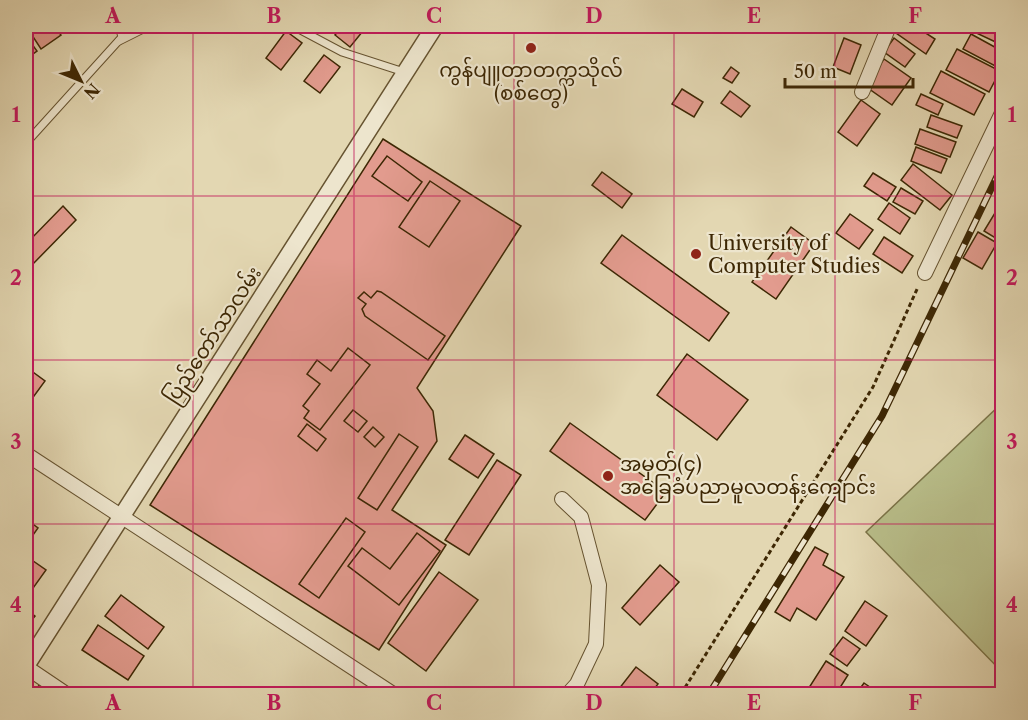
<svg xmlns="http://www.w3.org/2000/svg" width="1028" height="720" viewBox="0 0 1028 720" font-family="'Libre Caslon Text','Noto Sans Myanmar',serif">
<rect width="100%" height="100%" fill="#e3d7b2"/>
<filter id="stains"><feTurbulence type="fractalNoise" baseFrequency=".00333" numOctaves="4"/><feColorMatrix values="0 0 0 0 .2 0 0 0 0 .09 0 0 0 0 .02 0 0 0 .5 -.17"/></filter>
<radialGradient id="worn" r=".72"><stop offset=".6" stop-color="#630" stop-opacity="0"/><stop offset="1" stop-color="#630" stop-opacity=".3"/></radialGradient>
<!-- green -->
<path fill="#b8bd89" stroke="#7a7246" stroke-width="1.5" d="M1002,403V672L866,532Z"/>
<!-- building -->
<g fill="#e29b8e" stroke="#3d2704" stroke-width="1.5">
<path d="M26,26H54L61,35L41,49Z"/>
<path d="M342,26H367L350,47L335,35Z"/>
<path d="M772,26H787L785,32Z"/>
<path d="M901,26H915L935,39L926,54L896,33Z"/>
<path d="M950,26H969L965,33Z"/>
<path d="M975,26H1002V45L972,31Z"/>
<path d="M286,31L302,43L281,70L266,58Z"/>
<path d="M971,34L1002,51V61L999,68L963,49Z"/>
<path d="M26,36L37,51L26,59Z"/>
<path d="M844,38L861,45L850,74L833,67Z"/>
<path d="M894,38L915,54L905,67L884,52Z"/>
<path d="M957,49L1000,71L989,92L946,70Z"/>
<path d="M324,55L340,67L320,93L304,81Z"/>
<path d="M884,59L911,78L892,105L865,86Z"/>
<path d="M731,67L739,73L732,83L723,78Z"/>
<path d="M941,71L985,94L974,115L930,93Z"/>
<path d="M682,89L703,102L694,117L672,104Z"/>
<path d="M730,91L750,106L741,117L721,103Z"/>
<path d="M921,94L943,104L938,115L916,105Z"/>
<path d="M861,100L880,114L857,146L838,132Z"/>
<path d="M931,115L962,126L957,138L927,127Z"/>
<path d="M920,129L956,142L950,157L915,144Z"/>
<path d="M383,139L521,226L417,388L433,411L437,441L392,510L446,545L379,650L150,505Z"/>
<path d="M916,147L947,159L941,173L911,161Z"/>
<path d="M387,156L422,182L408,201L372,176Z"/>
<path d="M913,164L952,195L940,210L901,180Z"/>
<path d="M602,172L632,194L622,208L592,185Z"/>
<path d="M873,173L896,187L887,201L864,186Z"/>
<path d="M430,181L460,201L429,247L399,227Z"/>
<path d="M901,188L923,201L915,214L893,202Z"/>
<path d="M889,203L910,218L900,234L878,219Z"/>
<path d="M63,206L76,220L31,266L26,261V244Z"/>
<path d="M998,208L1002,210V242L984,231Z"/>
<path d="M850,214L873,230L859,249L836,233Z"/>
<path d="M791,227L814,244L776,299L752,282Z"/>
<path d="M978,232L997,243L982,269L963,258Z"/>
<path d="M622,235L729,313L709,341L601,263Z"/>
<path d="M884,237L913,256L902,273L873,254Z"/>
<path d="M377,291L381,292L445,336L428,360L365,316L362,309L366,304L358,298L364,292L371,298Z"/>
<path d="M348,348L370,365L320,430L304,418L309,411L303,406L320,384L307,374L317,360L331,371Z"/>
<path d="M687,354L748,400L717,440L657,395Z"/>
<path d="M26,367L45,381L26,407Z"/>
<path d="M353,410L367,421L358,432L344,421Z"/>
<path d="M570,423L666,492L645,520L550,451Z"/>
<path d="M307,424L326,439L317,451L298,436Z"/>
<path d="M373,427L384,437L375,447L364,437Z"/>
<path d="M399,434L418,447L377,510L358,498Z"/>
<path d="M465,435L494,454L478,478L449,459Z"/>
<path d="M497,460L521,475L469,555L445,540Z"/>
<path d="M346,518L365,532L319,598L299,584Z"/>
<path d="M26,519L38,528L26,545Z"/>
<path d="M417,533L440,551L399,605L348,566L362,548L390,569Z"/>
<path d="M815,547L828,554L823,565L844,577L816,620L797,608L790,621L775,612Z"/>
<path d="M26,556L46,570L26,598Z"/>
<path d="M660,565L679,582L640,625L622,608Z"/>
<path d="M439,572L478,600L426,671L388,643Z"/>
<path d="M121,595L164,627L148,649L105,616Z"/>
<path d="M865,601L887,616L866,646L845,631Z"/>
<path d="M26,609L35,616L26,627Z"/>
<path d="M98,625L144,656L128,680L82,650Z"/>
<path d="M843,637L860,649L847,666L830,654Z"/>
<path d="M826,661L848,675L836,694H805Z"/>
<path d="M636,667L658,684L650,694H615Z"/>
<path d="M41,683L58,694H32Z"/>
<path d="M864,683L880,694H856Z"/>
</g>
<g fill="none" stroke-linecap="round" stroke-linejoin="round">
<!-- service casing -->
<g stroke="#665330" stroke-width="9">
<g id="service">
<path d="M293,26L342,52L404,72"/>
<path d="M119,41L149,26"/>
<path d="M26,143L122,37L119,26"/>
</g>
</g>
<!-- minor casing -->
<g stroke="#665330" stroke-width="16">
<g id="minor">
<path d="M862,92L889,26"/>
<path d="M925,273L1002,113"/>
<path d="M26,454L393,694"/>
<path d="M562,499L581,517L599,585L596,644L577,684L568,694"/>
<path d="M26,667L66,694"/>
</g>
</g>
<!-- tertiary casing -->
<g stroke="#665330" stroke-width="19">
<path id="tertiary" d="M26,666L435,26"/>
</g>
<!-- path -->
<path stroke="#3d2704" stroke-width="3" stroke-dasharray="4.5 3" stroke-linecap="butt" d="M681,694L873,387L918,287"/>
<!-- service -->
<use href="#service" stroke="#ede5cd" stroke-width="7"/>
<!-- minor -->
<use href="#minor" stroke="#ede5cd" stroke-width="14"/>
<!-- tertiary -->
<use href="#tertiary" stroke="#ede5cd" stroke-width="16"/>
<!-- rail casing -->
<g stroke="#3d2704" stroke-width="7">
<path id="rail" d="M709,694L882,416L1002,166"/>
</g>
<!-- rail -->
<use href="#rail" stroke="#ede5cd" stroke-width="4.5" stroke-dasharray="14" stroke-linecap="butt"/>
</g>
<!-- grid -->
<path fill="none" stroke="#c2185b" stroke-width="1.5" stroke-opacity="0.55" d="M193,26V694M354,26V694M514,26V694M674,26V694M835,26V694M26,196H1002M26,360H1002M26,524H1002"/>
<!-- markers -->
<g fill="#8f2418" stroke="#ede5cd" stroke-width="2">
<circle cx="531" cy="48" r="6"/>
<circle cx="696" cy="254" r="6"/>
<circle cx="608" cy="476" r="6"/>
</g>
<g text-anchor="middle" stroke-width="4.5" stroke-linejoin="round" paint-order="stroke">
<!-- poi labels -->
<g font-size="20" fill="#3d2704" stroke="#ede5cd" text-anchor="start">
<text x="531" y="77" text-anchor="middle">ကွန်ပျူတာတက္ကသိုလ်<tspan x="531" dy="23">(စစ်တွေ)</tspan></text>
<text x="708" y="250">University of<tspan x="708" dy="23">Computer Studies</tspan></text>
<text x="620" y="471">အမှတ်(၄)<tspan x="620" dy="23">အခြေခံပညာမူလတန်းကျောင်း</tspan></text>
</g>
<!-- street labels -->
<g font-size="20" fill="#3d2704" stroke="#ede5cd">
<text transform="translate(213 335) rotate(-57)" y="7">ပြည်တော်သာလမ်း</text>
</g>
</g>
<!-- margin -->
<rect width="1028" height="720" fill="none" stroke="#e3d7b2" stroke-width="66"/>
<!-- north arrow -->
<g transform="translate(81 81) rotate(133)" stroke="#ede5cd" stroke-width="4.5" paint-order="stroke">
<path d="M0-4.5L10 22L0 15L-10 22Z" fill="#3d2704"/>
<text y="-9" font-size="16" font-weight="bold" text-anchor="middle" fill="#3d2704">N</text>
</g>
<!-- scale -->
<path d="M785 78v9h128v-9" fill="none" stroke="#3d2704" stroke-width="3"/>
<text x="794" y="78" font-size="18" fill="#3d2704" stroke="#ede5cd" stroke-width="4.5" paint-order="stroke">50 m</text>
<rect x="33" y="33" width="962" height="654" fill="none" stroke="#c2185b" stroke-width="2"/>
<g font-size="20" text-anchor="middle" font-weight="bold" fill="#c2185b">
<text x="113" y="23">A</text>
<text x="274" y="23">B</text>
<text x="434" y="23">C</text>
<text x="594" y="23">D</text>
<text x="754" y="23">E</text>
<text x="915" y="23">F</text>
<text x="16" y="122">1</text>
<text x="1012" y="122">1</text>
<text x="16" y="285">2</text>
<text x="1012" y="285">2</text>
<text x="16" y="449">3</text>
<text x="1012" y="449">3</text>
<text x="16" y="612">4</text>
<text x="1012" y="612">4</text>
<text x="113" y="710">A</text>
<text x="274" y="710">B</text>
<text x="434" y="710">C</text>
<text x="594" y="710">D</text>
<text x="754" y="710">E</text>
<text x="915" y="710">F</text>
</g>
<rect width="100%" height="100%" filter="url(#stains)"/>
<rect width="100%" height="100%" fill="url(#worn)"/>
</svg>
